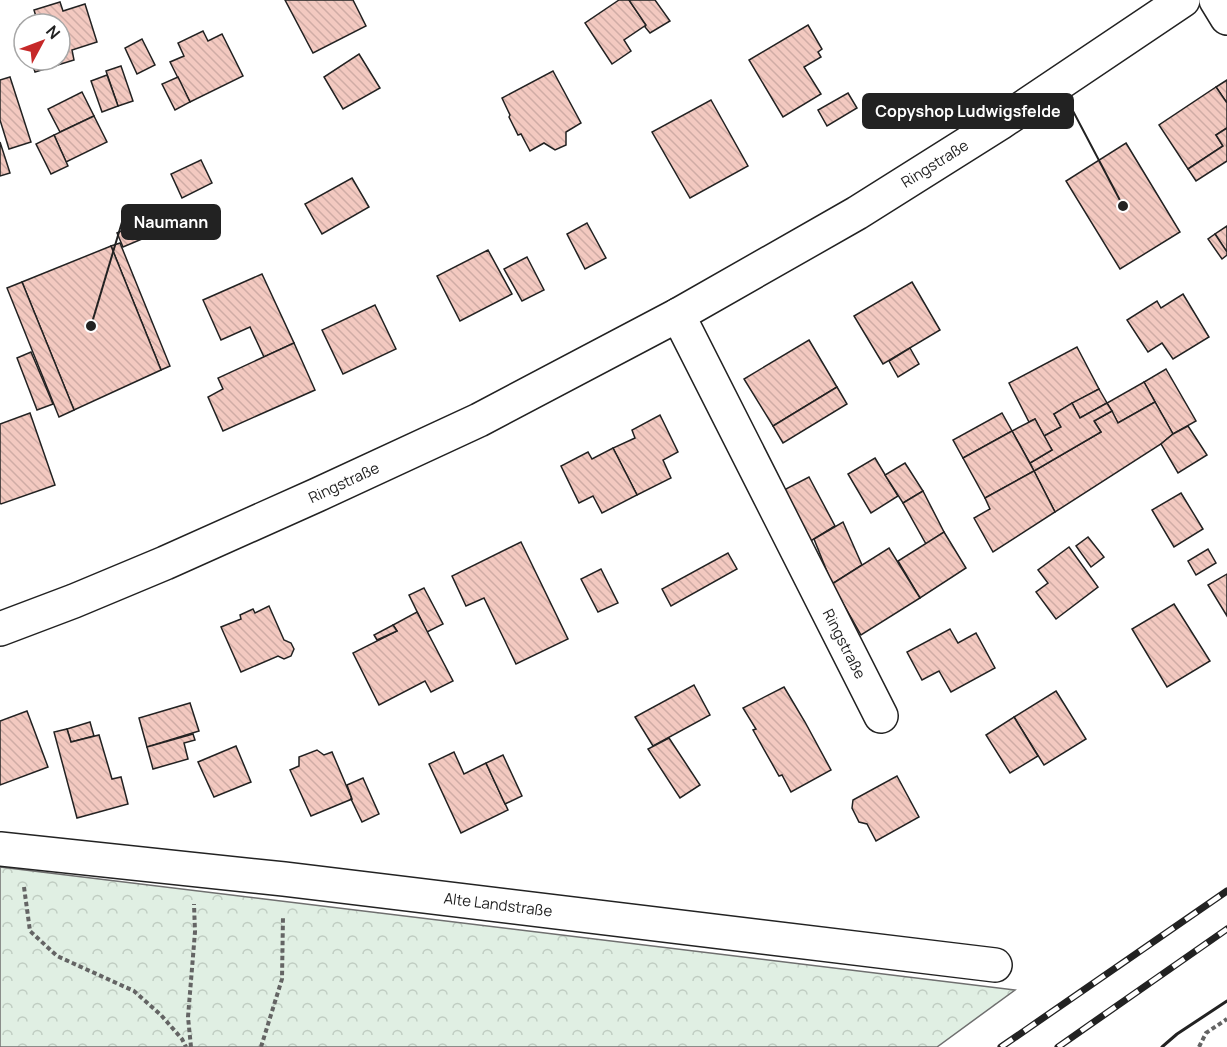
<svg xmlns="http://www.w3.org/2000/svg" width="1227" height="1047" viewBox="0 0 1227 1047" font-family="Manrope,sans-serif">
<defs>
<pattern id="park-crowns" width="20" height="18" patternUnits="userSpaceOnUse" patternTransform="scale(1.5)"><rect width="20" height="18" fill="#e0efe3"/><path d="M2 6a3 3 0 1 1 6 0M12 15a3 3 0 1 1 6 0" fill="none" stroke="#c0cdc2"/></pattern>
<pattern id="building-back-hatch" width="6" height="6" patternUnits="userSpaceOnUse" patternTransform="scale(1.5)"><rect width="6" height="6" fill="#f3c9c0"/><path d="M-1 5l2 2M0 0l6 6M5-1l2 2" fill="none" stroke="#d0aca5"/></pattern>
</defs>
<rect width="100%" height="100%" fill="#fff"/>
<!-- park -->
<path fill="url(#park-crowns)" stroke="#6f6f6f" stroke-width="1.5" d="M0,867L1015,990L937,1047H0Z"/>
<!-- building -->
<g fill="url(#building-back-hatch)" stroke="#222" stroke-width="1.5">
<path d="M285,0H353L366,26L313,53Z"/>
<path d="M619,0H629L646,25L624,40L631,51L612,64L585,23Z"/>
<path d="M629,0H655L670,21L650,33L645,27L646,25Z"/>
<path d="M60,2L63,11L85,4L97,42L72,50L74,60L35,72L31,60H60V24H24V37L20,25L37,20L34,10Z"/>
<path d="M808,25L822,49L818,52L821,57L804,67L821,94L783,117L749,60Z"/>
<path d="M203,31L208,41L222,34L243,76L190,102L170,62L184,56L178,43Z"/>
<path d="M142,39L155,65L137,74L125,48Z"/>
<path d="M359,54L380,88L343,109L324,77Z"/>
<path d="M121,66L133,101L118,106L106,71Z"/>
<path d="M553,71L581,123L566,132V145L555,150L544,143L530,151L521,134L518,135L509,117L510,115L502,98Z"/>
<path d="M107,75L118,106L102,112L91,81Z"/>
<path d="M10,77L31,142L9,149L0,120V80Z"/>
<path d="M178,77L190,102L175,110L162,84Z"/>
<path d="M1227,80V103L1216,87Z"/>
<path d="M1216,87L1227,103V128L1216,135L1223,146L1188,169L1159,125Z"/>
<path d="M82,92L94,116L60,132L48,109Z"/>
<path d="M848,93L857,108L827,126L818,110Z"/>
<path d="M711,100L748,166L690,198L652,132Z"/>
<path d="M94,116L107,142L66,162L54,135Z"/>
<path d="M1227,128V161L1196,181L1188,169L1223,146L1216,135Z"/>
<path d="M54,135L68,166L51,174L36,144Z"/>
<path d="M0,142L10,173L0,176Z"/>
<path d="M1126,143L1180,232L1120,269L1066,181Z"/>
<path d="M201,160L212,183L182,198L171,174Z"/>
<path d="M352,178L369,207L322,234L305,204Z"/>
<path d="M143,221L149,236L123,247L117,233Z"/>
<path d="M587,223L606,258L585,269L567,234Z"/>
<path d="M1227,226V252L1215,234Z"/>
<path d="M1215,234L1227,252V255L1222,259L1208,239Z"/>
<path d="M120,243L170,366L161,370L111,246Z"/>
<path d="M111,246L161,370L74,410L22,282Z"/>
<path d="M488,250L512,294L460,321L437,276Z"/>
<path d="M527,257L544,290L522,301L504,269Z"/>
<path d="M262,274L294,343L264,357L250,327L221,340L203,300Z"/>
<path d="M22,282L74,410L59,417L7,288Z"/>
<path d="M912,282L940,330L883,364L854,316Z"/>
<path d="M1183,294L1209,337L1173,359L1162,343L1148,352L1127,320L1157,301L1161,308Z"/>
<path d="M375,305L396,349L343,374L322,330Z"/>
<path d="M809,340L837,387L773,426L744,379Z"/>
<path d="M294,343L315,390L223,431L208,397L223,389L218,378Z"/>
<path d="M1077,347L1099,389L1054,414L1061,427L1044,436L1035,419L1029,422L1009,383Z"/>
<path d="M910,348L919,364L898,377L889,361Z"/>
<path d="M31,352L53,404L37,410L17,358Z"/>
<path d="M1166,369L1196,421L1173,434L1144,382Z"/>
<path d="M1144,382L1155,402L1118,423L1107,403Z"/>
<path d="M837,387L847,404L783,443L773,426Z"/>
<path d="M1099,389L1107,403L1080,418L1072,403Z"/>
<path d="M1155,402L1173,434L1161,444L1055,512L1034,471L1101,432L1094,421L1112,411L1118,423Z"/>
<path d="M1072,403L1080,418L1107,403L1112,411L1094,421L1101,432L1034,471L1030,463L1052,450L1044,436L1061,427L1054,414Z"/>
<path d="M30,413L55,485L1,504L0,503V424Z"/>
<path d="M1002,413L1012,431L963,458L953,440Z"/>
<path d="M660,415L678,452L663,460L671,478L637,495L613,448L635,438L632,430Z"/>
<path d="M1035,419L1052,450L1030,463L1012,431Z"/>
<path d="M1188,426L1207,455L1178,473L1161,444L1173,434Z"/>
<path d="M1012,431L1034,471L985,498L963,458Z"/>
<path d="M613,448L637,495L602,513L593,496L579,503L561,466L588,452L592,459Z"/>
<path d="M875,458L898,496L871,513L848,474Z"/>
<path d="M905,463L923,491L903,503L885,475Z"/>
<path d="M1034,471L1055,512L993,552L974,518L990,509L985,498Z"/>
<path d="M809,477L835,526L809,542L782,491Z"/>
<path d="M923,491L944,532L926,544L903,503Z"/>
<path d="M1181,493L1203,529L1174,547L1152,510Z"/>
<path d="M843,522L862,565L832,584L814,539Z"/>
<path d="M944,532L966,568L920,598L898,561Z"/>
<path d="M1088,537L1104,557L1091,567L1076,546Z"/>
<path d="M521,542L568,639L516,664L484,598L466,606L452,576Z"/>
<path d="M1069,547L1098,587L1056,619L1036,592L1048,583L1038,570Z"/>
<path d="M889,548L920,598L861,635L832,584Z"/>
<path d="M1208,549L1216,563L1196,575L1188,561Z"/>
<path d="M728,553L737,569L671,606L662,589Z"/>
<path d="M601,569L618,603L598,612L581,579Z"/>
<path d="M1227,574V616L1208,585Z"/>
<path d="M424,588L443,624L427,632L409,595Z"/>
<path d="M1174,604L1210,661L1167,687L1132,629Z"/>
<path d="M269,606L284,640L291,643L294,649L291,656L284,659L278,656L241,672L221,627L241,619L240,615L253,609L255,613Z"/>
<path d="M417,612L453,681L431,692L425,681L379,705L353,653L397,631L393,625Z"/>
<path d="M393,625L397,631L377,640L374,635Z"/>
<path d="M950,629L958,643L976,633L995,668L951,692L939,671L922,680L907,652Z"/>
<path d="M694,685L710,715L653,746L635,717Z"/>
<path d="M784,687L805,722L831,770L791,792L782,775L779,776L753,730L756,729L743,708Z"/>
<path d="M1056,691L1086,739L1044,765L1014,717Z"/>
<path d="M190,703L199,731L147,747L139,718Z"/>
<path d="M27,711L48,767L0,785V721Z"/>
<path d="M1014,717L1038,756L1010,773L986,735Z"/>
<path d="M90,722L94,736L71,742L67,729Z"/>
<path d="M67,729L71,742L99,735L112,779L121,777L128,804L77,818L54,732Z"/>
<path d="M193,734L195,740L184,743L188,759L153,769L147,747Z"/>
<path d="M669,738L700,785L680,798L648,749Z"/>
<path d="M236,746L251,782L214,797L198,762Z"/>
<path d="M317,750L324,755L332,752L352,799L311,816L290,770L299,766V757Z"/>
<path d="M454,752L464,774L486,763L508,810L461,833L429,764Z"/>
<path d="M503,755L522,796L505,804L486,763Z"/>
<path d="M897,776L919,817L876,841L867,824L859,822L852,808L853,800Z"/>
<path d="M363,778L379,814L362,822L351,799H352L347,785Z"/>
</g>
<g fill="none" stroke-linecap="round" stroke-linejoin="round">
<!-- minor casing -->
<g stroke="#222" stroke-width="36">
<g id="minor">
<path d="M1216,0L1227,18"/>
<path d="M678,315L881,716"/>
<path d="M0,849L284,879L995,965"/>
</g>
</g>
<!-- major casing -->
<g stroke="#222" stroke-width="36">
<path id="major" d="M0,629L74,601L165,563L317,495L479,420L678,315L857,213L1000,123L1183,0"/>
</g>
<!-- path -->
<g stroke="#646464" stroke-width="4" stroke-dasharray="4.5 3" stroke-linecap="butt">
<path d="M24,887L30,931L57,956L134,991L161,1015L182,1039L186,1047"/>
<path d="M191,1047L188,1017L195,932L194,904"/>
<path d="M261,1047L282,979L283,916"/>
<path d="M1199,1047L1206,1033L1227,1019"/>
</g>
<!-- minor -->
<use href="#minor" stroke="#fff" stroke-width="33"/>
<!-- major -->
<use href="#major" stroke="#fff" stroke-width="33"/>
<!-- rail casing -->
<g stroke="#222" stroke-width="7">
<g id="rail">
<path d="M1001,1047L1227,891"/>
<path d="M1058,1047L1227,929"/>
</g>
</g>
<!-- rail -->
<use href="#rail" stroke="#fff" stroke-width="4.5" stroke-dasharray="14" stroke-linecap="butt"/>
<!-- wall -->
<path stroke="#222" stroke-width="3" d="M1162,1047L1177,1034L1227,1001"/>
</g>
<g text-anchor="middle" stroke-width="4.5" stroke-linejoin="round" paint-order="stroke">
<!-- street labels -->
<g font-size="15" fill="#222" stroke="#fff">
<text transform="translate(935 164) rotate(-32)" y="5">Ringstraße</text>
<text transform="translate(344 483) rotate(-25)" y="5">Ringstraße</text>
<text transform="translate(844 644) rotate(63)" y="5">Ringstraße</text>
<text transform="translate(498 905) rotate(7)" y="5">Alte Landstraße</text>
</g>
</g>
<!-- callouts -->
<path fill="none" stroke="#222" stroke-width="2" d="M1123 206L1073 111M91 326L122 222"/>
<g fill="#222" stroke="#fff" stroke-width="2">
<circle cx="1123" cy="206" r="6"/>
<circle cx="91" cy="326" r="6"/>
</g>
<g fill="#222" stroke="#222" stroke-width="2">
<rect x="863" y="94" width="210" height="34" rx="6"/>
<rect x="122" y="205" width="98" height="34" rx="6"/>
</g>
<g font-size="16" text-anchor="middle" font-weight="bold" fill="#fff">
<text x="968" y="117">Copyshop Ludwigsfelde</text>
<text x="171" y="228">Naumann</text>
</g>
<!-- north arrow -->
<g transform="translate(42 42) rotate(49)"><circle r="28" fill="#ffffff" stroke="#a7a7a7" stroke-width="1.5"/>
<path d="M0-4.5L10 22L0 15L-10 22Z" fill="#c62828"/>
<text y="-9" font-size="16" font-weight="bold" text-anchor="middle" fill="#222222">N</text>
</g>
</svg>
